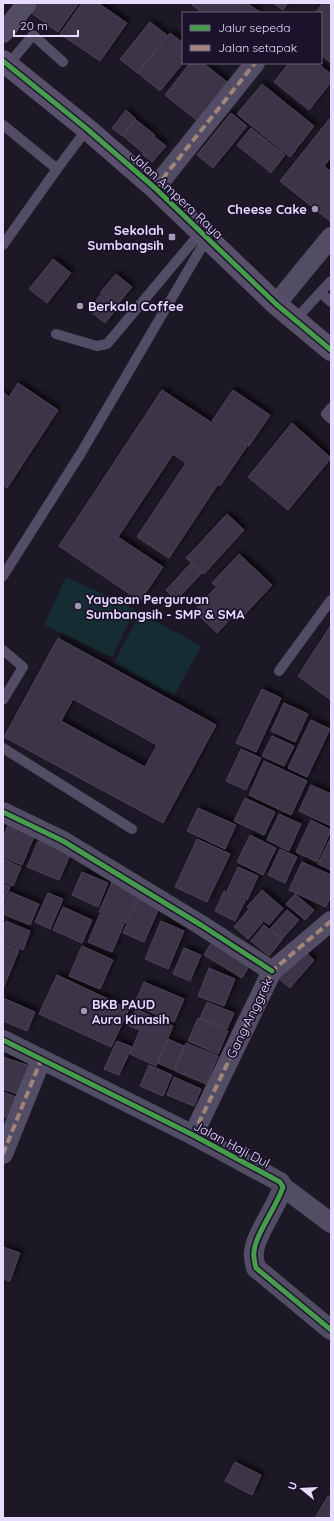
<svg xmlns="http://www.w3.org/2000/svg" width="334" height="1521" viewBox="0 0 334 1521" font-family="Quicksand,sans-serif">
<defs>
<filter id="shadow"><feDropShadow dx="3.5" dy="-3.5" stdDeviation="2" flood-color="#0009"/></filter>
</defs>
<rect width="100%" height="100%" fill="#1c1825"/>
<!-- green -->
<g fill="#162c33">
<path d="M66,577L135,609L112,657L44,625Z"/>
<path d="M140,613L201,646L174,696L114,663Z"/>
</g>
<!-- building -->
<g fill="#3c3646" stroke="#4a4358" fill-rule="evenodd" filter="url(#shadow)">
<path d="M32,3H79L58,32L27,10Z"/>
<path d="M82,3H98L127,23L100,61L60,34Z"/>
<path d="M194,3H247L261,13H198L200,11L192,5Z"/>
<path d="M273,3H288L283,10Z"/>
<path d="M323,3H331V63L321,55V13H315Z"/>
<path d="M150,22L167,35L137,73L120,59Z"/>
<path d="M170,33L183,43V63L160,91L138,73Z"/>
<path d="M190,63H203L235,88L204,126L165,95Z"/>
<path d="M289,63H317L331,74V82L309,110L274,82Z"/>
<path d="M262,84L314,126L290,157L237,114Z"/>
<path d="M126,110L136,119L122,136L112,128Z"/>
<path d="M231,113L247,126L213,168L197,155Z"/>
<path d="M331,117V157L324,166L331,172V222L280,181Z"/>
<path d="M136,120L155,135L142,152L123,136Z"/>
<path d="M251,128L285,155L271,173L237,145Z"/>
<path d="M155,137L166,146L152,162L142,154Z"/>
<path d="M53,259L71,273L47,303L29,289Z"/>
<path d="M116,274L132,287L116,306L100,293Z"/>
<path d="M100,295L117,308L105,323L89,310Z"/>
<path d="M18,383L58,410L7,488L3,485V392L9,397Z"/>
<path d="M162,390L247,446L220,486L218,484L169,558L137,537L186,463L173,454L118,537L163,567L140,601L59,546Z"/>
<path d="M233,390L270,415L249,446L212,421Z"/>
<path d="M292,423L331,458L288,510L248,477Z"/>
<path d="M227,514L244,530L204,574L186,558Z"/>
<path d="M239,554L272,585L245,614L212,583Z"/>
<path d="M191,563L202,573L176,600L166,590Z"/>
<path d="M215,588L239,610L217,633L194,611Z"/>
<path d="M331,625V700L298,676Z"/>
<path d="M58,638L216,725L163,823L4,737ZM73,699L157,745L145,767L61,721Z"/>
<path d="M262,689L281,698L256,752L236,743Z"/>
<path d="M284,703L308,714L295,742L271,731Z"/>
<path d="M311,720L330,729L307,777L288,768Z"/>
<path d="M272,736L294,746L284,766L262,756Z"/>
<path d="M241,749L261,758L246,790L226,781Z"/>
<path d="M264,761L307,781L291,815L249,795Z"/>
<path d="M311,785L331,794V826L299,811Z"/>
<path d="M245,798L275,812L264,835L234,821Z"/>
<path d="M198,808L236,825L225,849L187,831Z"/>
<path d="M279,814L301,824L289,851L267,840Z"/>
<path d="M311,820L331,830L317,862L296,852Z"/>
<path d="M10,821L36,832L22,865L3,857V838Z"/>
<path d="M250,835L276,848L263,875L237,862Z"/>
<path d="M331,837V870L318,864Z"/>
<path d="M197,839L230,854L207,902L175,887Z"/>
<path d="M38,841L70,855L59,880L27,867Z"/>
<path d="M280,849L297,857L285,883L268,875Z"/>
<path d="M3,859L21,867L13,886L3,882Z"/>
<path d="M302,862L331,875V896L326,907L289,890Z"/>
<path d="M238,867L258,876L247,900L227,891Z"/>
<path d="M82,872L108,883L98,907L72,895Z"/>
<path d="M113,880L140,891L126,923L99,912Z"/>
<path d="M3,884L10,887L3,904Z"/>
<path d="M262,890L283,908L269,925L247,907Z"/>
<path d="M224,891L245,901L235,921L215,911Z"/>
<path d="M10,892L39,904L30,925L3,914V909Z"/>
<path d="M48,893L63,899L50,929L35,922Z"/>
<path d="M295,894L314,910L305,920L286,904Z"/>
<path d="M138,899L159,908L144,942L123,933Z"/>
<path d="M63,907L92,920L82,943L53,930Z"/>
<path d="M248,910L263,922L248,939L234,927Z"/>
<path d="M287,910L299,920L282,939L270,929Z"/>
<path d="M100,914L124,924L112,952L88,942Z"/>
<path d="M6,921L30,931L23,950L3,941V927Z"/>
<path d="M161,921L184,931L168,969L145,959Z"/>
<path d="M264,925L282,940L269,956L251,941Z"/>
<path d="M213,940L251,963L242,978L204,955Z"/>
<path d="M3,943L19,950L3,989Z"/>
<path d="M82,946L113,960L100,989L69,976Z"/>
<path d="M184,948L201,955L190,981L173,974Z"/>
<path d="M302,949L314,960L290,988L277,977Z"/>
<path d="M209,968L235,979L224,1006L198,996Z"/>
<path d="M57,975L129,1009L111,1047L39,1014Z"/>
<path d="M144,982L184,999L174,1022L134,1005Z"/>
<path d="M3,998L35,1012L27,1031L3,1021Z"/>
<path d="M207,1002L234,1013L227,1029L200,1018Z"/>
<path d="M136,1009L173,1026L156,1066L130,1054L140,1030L129,1026Z"/>
<path d="M198,1018L228,1031L218,1054L188,1041Z"/>
<path d="M168,1039L184,1046L174,1070L158,1063Z"/>
<path d="M117,1041L132,1047L119,1075L104,1069Z"/>
<path d="M186,1043L218,1056L206,1084L175,1071Z"/>
<path d="M3,1057L30,1066L20,1095L3,1089Z"/>
<path d="M149,1065L172,1075L163,1096L140,1086Z"/>
<path d="M174,1077L201,1089L194,1106L167,1095Z"/>
<path d="M3,1092L17,1097L10,1119L3,1116Z"/>
<path d="M3,1247L20,1253L10,1281L3,1279Z"/>
<path d="M235,1462L261,1475L252,1495L225,1481Z"/>
<path d="M328,1496L331,1497V1518H315Z"/>
</g>
<g fill="none" stroke-linecap="round" stroke-linejoin="round">
<!-- lane -->
<g stroke="#524d65" stroke-width="10">
<path d="M8,65L33,35L63,62"/>
<path d="M3,125L57,169L87,129"/>
<path d="M3,245L57,169"/>
<path d="M321,293L331,302"/>
<path d="M295,320L331,281"/>
<path d="M56,334L97,346L107,344L201,232"/>
<path d="M331,408L326,414L331,419"/>
<path d="M3,576L81,453L207,238"/>
<path d="M3,650L23,667L3,700"/>
<path d="M279,671L331,600"/>
<path d="M3,748L132,829"/>
</g>
<!-- street -->
<g stroke="#524d65" stroke-width="20">
<path d="M3,33L27,3"/>
<path d="M155,188L255,63"/>
<path d="M276,304L331,237"/>
<path d="M3,812L63,841L201,925L272,971"/>
<path d="M3,1040L193,1135L280,1182L283,1187C277,1206 255,1235 254,1252C253,1257 255,1263 256,1268L331,1330"/>
<path d="M193,1135L272,971L331,921"/>
<path d="M3,1154L41,1060"/>
<path d="M283,1187L331,1223"/>
</g>
<!-- secondary -->
<path stroke="#58506b" stroke-width="22" d="M3,61L87,129L155,188L276,304L331,350"/>
<!-- quiet -->
<g stroke="#a18479" stroke-width="4" stroke-dasharray="8 4" stroke-linecap="butt">
<path d="M155,188L255,63"/>
<path d="M193,1135L272,971L331,921"/>
<path d="M3,1154L41,1060"/>
</g>
<!-- cycleway casing -->
<g stroke="#1b122b" stroke-width="8">
<g id="cycleway">
<path d="M3,61L87,129L155,188L276,304L331,350"/>
<path d="M3,812L63,841L201,925L272,971"/>
<path d="M3,1040L193,1135L280,1182L283,1187C277,1206 255,1235 254,1252C253,1257 255,1263 256,1268L331,1330"/>
</g>
</g>
<!-- cycleway -->
<use href="#cycleway" stroke="#469c4c" stroke-width="5"/>
</g>
<!-- markers -->
<g fill="#a097b2" stroke="#1b122b" stroke-width="1.5">
<circle cx="315" cy="209" r="4"/>
<rect x="168" y="233" width="8" height="8" rx="2"/>
<circle cx="80" cy="306" r="4"/>
<circle cx="78" cy="606" r="4"/>
<circle cx="84" cy="1011" r="4"/>
</g>
<g text-anchor="middle" stroke-width="3.5" stroke-linejoin="round" paint-order="stroke">
<!-- street labels -->
<g font-size="13" fill="#e7dcfe" stroke="#1b122b">
<text transform="translate(177 195) rotate(43)" y="5">Jalan Ampera Raya</text>
<text transform="translate(249 1018) rotate(-64)" y="5">Gang Anggrek</text>
<text transform="translate(232 1144) rotate(28)" y="5">Jalan Haji Dul</text>
</g>
<!-- poi labels -->
<g font-size="13" font-weight="bold" fill="#e7dcfe" stroke="#1b122b" text-anchor="start">
<text x="307" y="214" text-anchor="end">Cheese Cake</text>
<text x="164" y="235" text-anchor="end">Sekolah<tspan x="164" dy="15">Sumbangsih</tspan></text>
<text x="88" y="311">Berkala Coffee</text>
<text x="86" y="604">Yayasan Perguruan<tspan x="86" dy="15">Sumbangsih - SMP &amp; SMA</tspan></text>
<text x="92" y="1009">BKB PAUD<tspan x="92" dy="15">Aura Kinasih</tspan></text>
</g>
</g>
<!-- border -->
<rect width="334" height="1521" fill="none" stroke="#e7dcfe" stroke-width="8"/>
<!-- legend -->
<rect x="182" y="12" width="140" height="52" fill="#1b122b" stroke="#6d637f"/>
<rect x="190" y="25" width="20" height="6" fill="#469c4c" stroke="#6d637f"/>
<text x="218" y="32" font-size="12" fill="#e7dcfe">Jalur sepeda</text>
<rect x="190" y="45" width="20" height="6" fill="#a18479" stroke="#6d637f"/>
<text x="218" y="52" font-size="12" fill="#e7dcfe">Jalan setapak</text>
<!-- north arrow -->
<g transform="translate(302 1489) rotate(288)" stroke="#1b122b" stroke-width="3" paint-order="stroke">
<path d="M0-3L7 15L0 10L-7 15Z" fill="#e7dcfe"/>
<text y="-6" font-size="11" font-weight="bold" text-anchor="middle" fill="#e7dcfe">U</text>
</g>
<!-- scale -->
<path d="M14 30v6h64v-6" fill="none" stroke="#e7dcfe" stroke-width="2"/>
<text x="20" y="30" font-size="12" fill="#e7dcfe" stroke="#1b122b" stroke-width="3" paint-order="stroke">20 m</text>
</svg>
